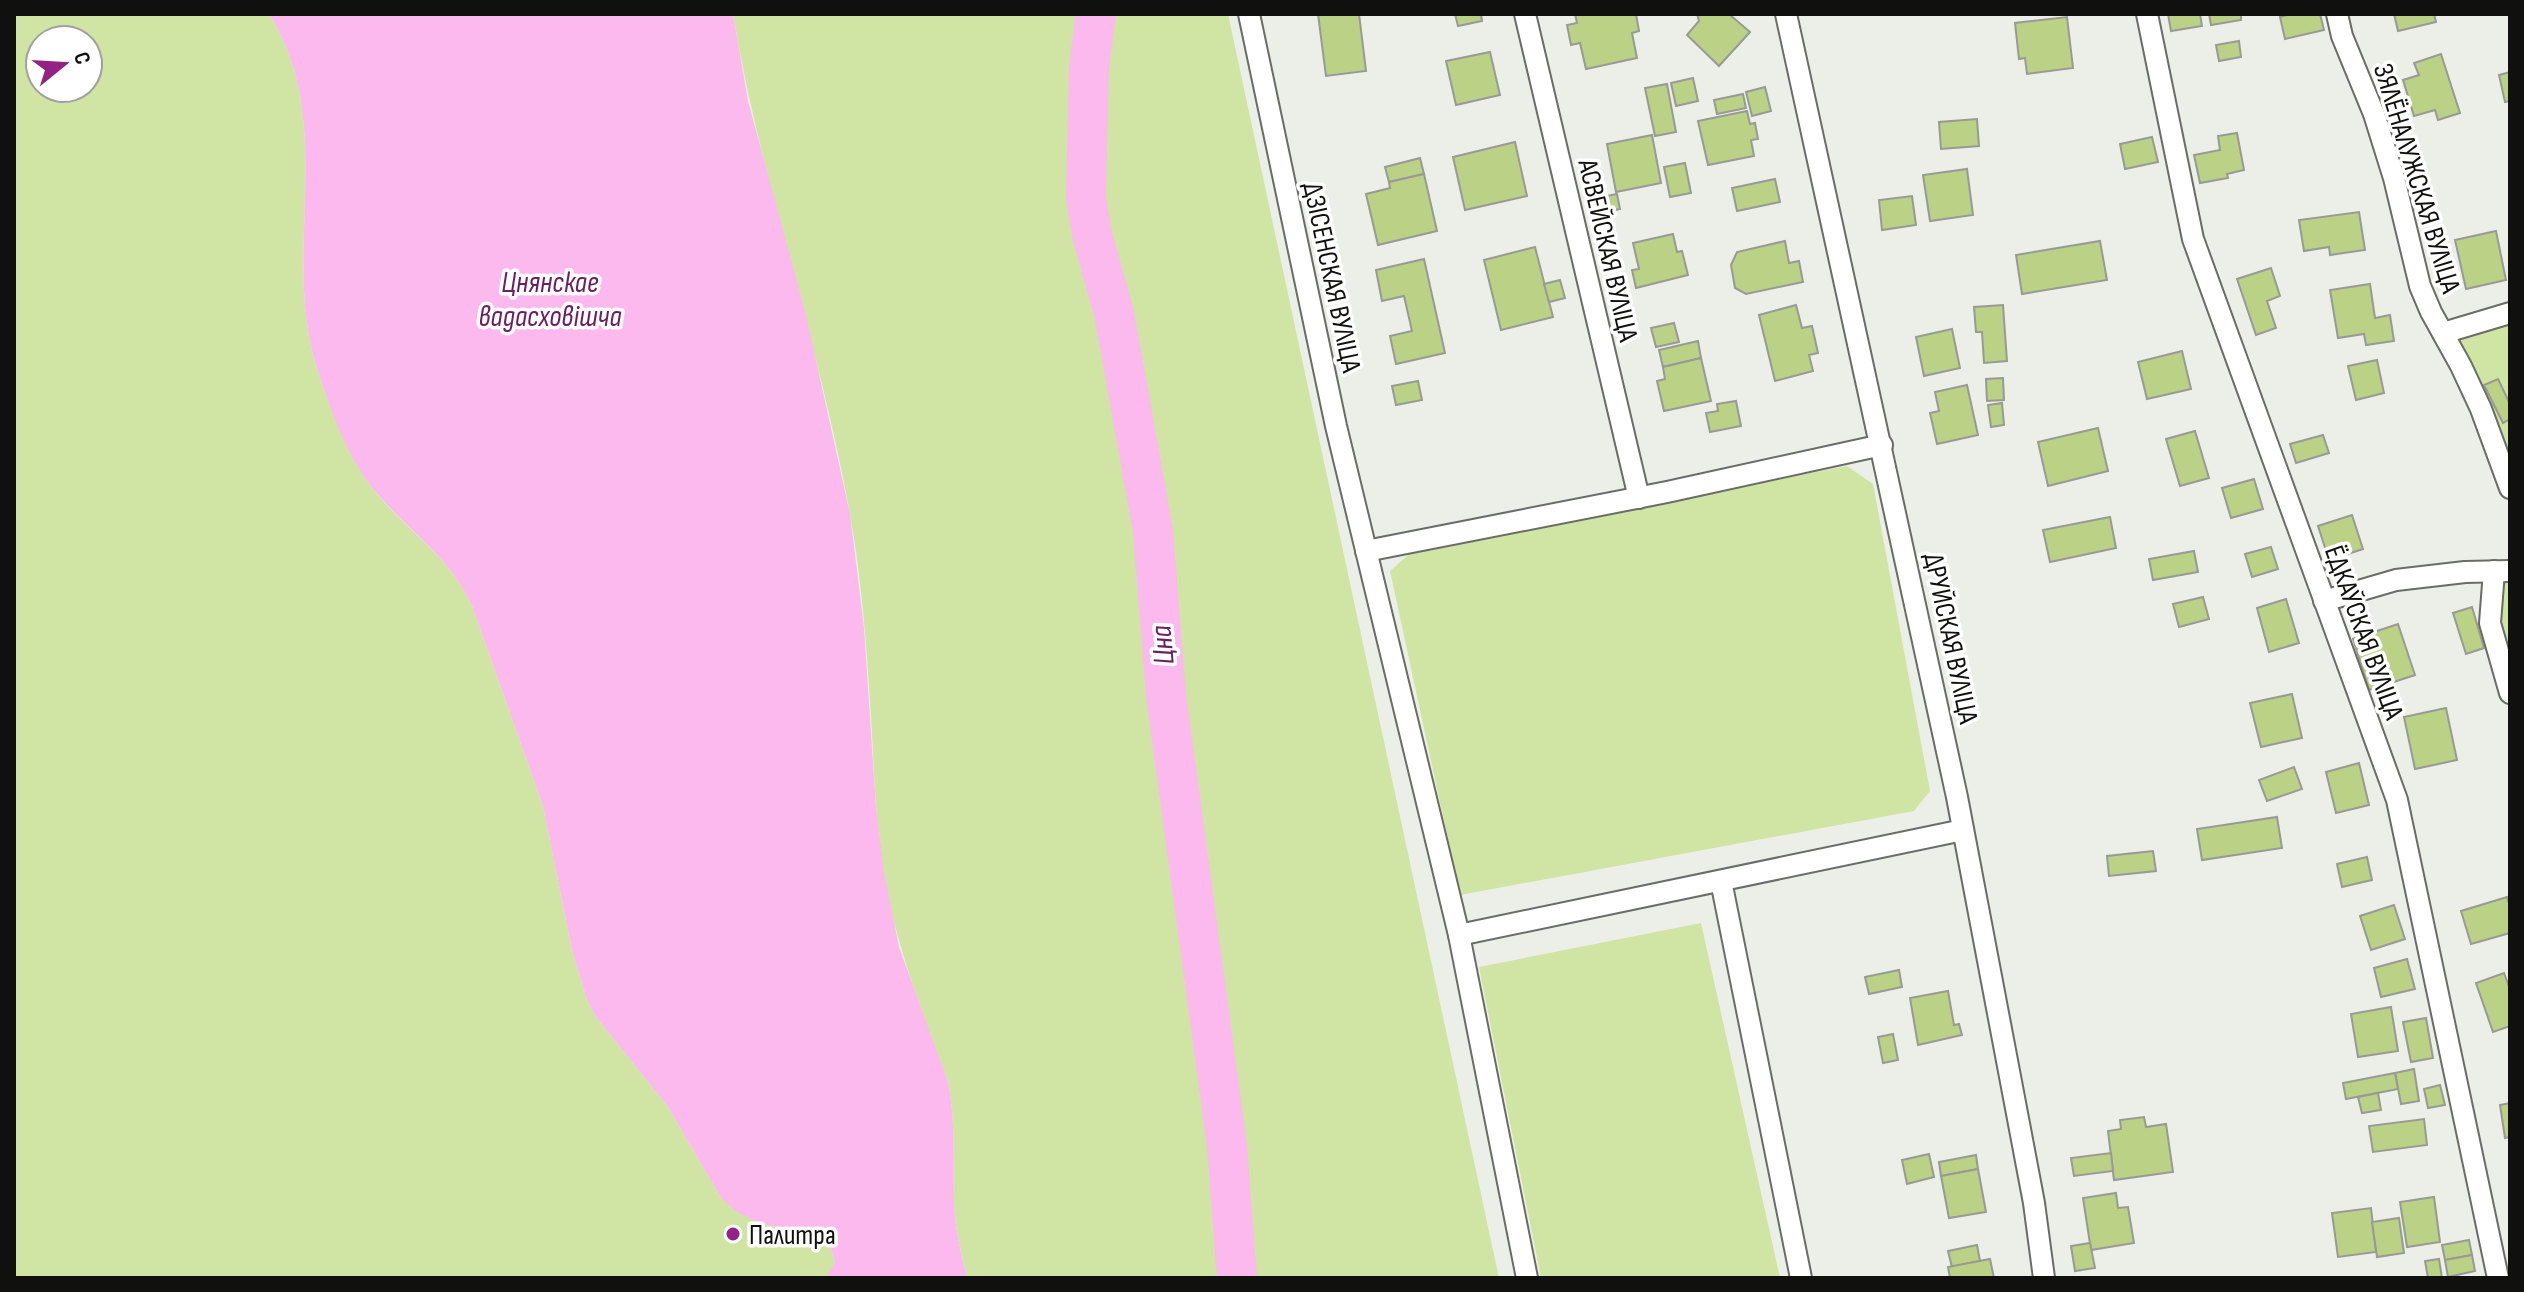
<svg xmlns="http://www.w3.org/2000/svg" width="2524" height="1292" viewBox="0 0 2524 1292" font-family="'Sofia Sans Condensed',sans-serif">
<rect width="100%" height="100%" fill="#eceee8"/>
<!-- green -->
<g fill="#d0e5a3" fill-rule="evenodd">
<path d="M14,14H269C338,121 281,250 316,365C328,403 347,455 371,486C405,532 447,551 472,606L543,806L572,950L587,1000L596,1017L668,1107L721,1198L771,1226L816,1232L823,1236L829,1243L835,1262L828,1277L14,1278ZM40,40H88V88H40Z"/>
<path d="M733,14H1228L1499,1278H967C961,1253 955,1228 954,1203C953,1162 956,1122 948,1082C922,1012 895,943 883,869C874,813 874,756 870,700C866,638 861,575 850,514C820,345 761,183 733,14Z"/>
<path d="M2510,313V488L2443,333Z"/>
<path d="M1847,466L1873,484L1930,791L1914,811L1460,895L1390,571L1415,549Z"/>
<path d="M2494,571H2510V693L2490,623Z"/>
<path d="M1701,923L1780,1278H1541L1479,967Z"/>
</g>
<!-- water -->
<path fill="#fbb9ee" d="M269,14H733L748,101L805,311L850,514L864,628L876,808L884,872L899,947L948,1082C956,1122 953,1162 954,1203C955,1228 961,1253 967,1278H826L835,1262L829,1243L823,1236L816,1232L771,1226L753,1220L737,1212L721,1198L668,1107L596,1017L587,1000L572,950L543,806L472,606C448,553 406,531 371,486C345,453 329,406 316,365C281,250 338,122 269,14Z"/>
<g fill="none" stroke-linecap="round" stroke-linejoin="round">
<!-- river -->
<path stroke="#fbb9ee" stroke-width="40" d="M1096,14L1089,66L1086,197L1092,235L1114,313L1153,531L1166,695L1227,1146L1237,1278"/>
</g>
<!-- building -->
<g fill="#bad186" stroke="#989a94" stroke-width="2">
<path d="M1318,14H1359L1366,71L1326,76Z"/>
<path d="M1455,14H1481L1482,21L1458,26Z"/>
<path d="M1575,14H1636L1639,31L1632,33L1637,58L1586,69L1580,43L1571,45L1567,25L1577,23Z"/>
<path d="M1697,14H1729L1750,32L1719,66L1687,35L1699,21Z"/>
<path d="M2168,14H2200L2202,26L2171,31Z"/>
<path d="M2209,14H2241V20L2211,25Z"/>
<path d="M2291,14H2320L2324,30L2285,39L2280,17Z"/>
<path d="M2394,14H2434L2436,22L2398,31Z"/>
<path d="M2067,17L2073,68L2027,74L2025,58L2019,59L2015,23Z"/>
<path d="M2239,41L2241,57L2219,61L2216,45Z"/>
<path d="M1490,52L1500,95L1456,105L1446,61Z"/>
<path d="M2441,54L2460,113L2438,120L2435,110L2414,116L2403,80L2419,75L2414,63Z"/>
<path d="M2510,72V101L2505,102L2499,75Z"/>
<path d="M1693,78L1698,101L1676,106L1671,83Z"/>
<path d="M1667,84L1676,132L1655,136L1645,88Z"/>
<path d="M1765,87L1771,111L1752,116L1746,92Z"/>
<path d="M1743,94L1746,108L1717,114L1714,100Z"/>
<path d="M1747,111L1750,124L1755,123L1758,139L1751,140L1754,156L1708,165L1698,121Z"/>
<path d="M1977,119L1979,146L1941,149L1939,122Z"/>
<path d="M2237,133L2244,170L2227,174L2228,178L2200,183L2194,155L2220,150L2218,136Z"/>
<path d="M1652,135L1661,183L1616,192L1607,144Z"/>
<path d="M2152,137L2158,162L2125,169L2120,144Z"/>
<path d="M1515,142L1527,196L1465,210L1453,157Z"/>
<path d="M1420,158L1424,174L1389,182L1385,167Z"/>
<path d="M1685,163L1691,193L1670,197L1664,167Z"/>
<path d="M1967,169L1973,215L1930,221L1923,175Z"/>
<path d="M1424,174L1437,231L1378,245L1366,194L1390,188L1389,182Z"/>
<path d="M1775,179L1780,202L1737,211L1732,188Z"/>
<path d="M1617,194L1620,209L1595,214L1592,199Z"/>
<path d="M1912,196L1916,225L1882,230L1879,200Z"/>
<path d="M2359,212L2365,250L2330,255L2329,247L2304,251L2299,220Z"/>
<path d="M2496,231L2506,280L2466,289L2455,240Z"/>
<path d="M1673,234L1677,252L1682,251L1688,275L1636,288L1632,270L1639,269L1633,243Z"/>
<path d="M1785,241L1789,263L1799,261L1803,282L1746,294L1735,288L1731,265L1737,252Z"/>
<path d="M2100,241L2107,280L2022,294L2016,255Z"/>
<path d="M1535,247L1553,317L1501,330L1484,260Z"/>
<path d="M1424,259L1445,353L1396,364L1390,336L1412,331L1404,296L1382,301L1376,270Z"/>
<path d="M2271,268L2280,296L2267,301L2276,328L2256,335L2237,279Z"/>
<path d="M1560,280L1565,298L1549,302L1544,284Z"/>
<path d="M2370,284L2375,318L2390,315L2394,341L2366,345L2364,334L2338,338L2330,290Z"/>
<path d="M1796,305L1802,328L1812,326L1818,353L1809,355L1813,371L1775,381L1759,315Z"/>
<path d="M2003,305L2007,361L1984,363L1982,332H1976L1974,307Z"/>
<path d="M1674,323L1679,342L1656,347L1651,328Z"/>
<path d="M1952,329L1960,368L1924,376L1916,337Z"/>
<path d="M1698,341L1701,358L1663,367L1659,350Z"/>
<path d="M2182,351L2191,389L2147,399L2138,362Z"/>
<path d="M1701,358L1711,401L1664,411L1657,381L1665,379L1663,367Z"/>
<path d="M2377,360L2384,393L2356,400L2348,366Z"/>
<path d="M2003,378L2004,400L1987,401L1986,379Z"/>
<path d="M2498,379L2510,404V419L2503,423L2484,385Z"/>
<path d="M1418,381L1422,400L1396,405L1392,386Z"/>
<path d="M1967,385L1978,435L1937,444L1930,413L1939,411L1935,392Z"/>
<path d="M1736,401L1741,426L1710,432L1706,413L1718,411L1717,404Z"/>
<path d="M2002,403L2004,425L1991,427L1988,405Z"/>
<path d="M2098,428L2108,471L2048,486L2038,442Z"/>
<path d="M2195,431L2209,478L2180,486L2166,439Z"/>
<path d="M2323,435L2329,453L2296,463L2290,444Z"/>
<path d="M2254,479L2263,509L2231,518L2222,488Z"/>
<path d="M2352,515L2363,549L2329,560L2318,526Z"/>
<path d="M2110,517L2116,548L2050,562L2043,530Z"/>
<path d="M2271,547L2278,569L2252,577L2245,554Z"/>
<path d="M2194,551L2198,572L2153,580L2149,559Z"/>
<path d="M2203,597L2209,619L2179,627L2173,604Z"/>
<path d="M2286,599L2299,643L2269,652L2257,608Z"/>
<path d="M2472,607L2484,648L2466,654L2453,613Z"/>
<path d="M2398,624L2415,675L2369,690L2353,639Z"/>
<path d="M2292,694L2302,738L2261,747L2250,703Z"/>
<path d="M2446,708L2457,760L2415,769L2404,717Z"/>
<path d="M2359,763L2369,805L2336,813L2326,772Z"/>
<path d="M2294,767L2302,789L2267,801L2259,780Z"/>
<path d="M2277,817L2282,848L2202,860L2197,829Z"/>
<path d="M2153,851L2156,871L2109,876L2107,856Z"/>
<path d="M2367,857L2372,880L2342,887L2337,864Z"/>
<path d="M2507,897L2510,907V933L2471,944L2461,911Z"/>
<path d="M2394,905L2405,939L2371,950L2360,916Z"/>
<path d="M2407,959L2415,989L2381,997L2374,968Z"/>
<path d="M1899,970L1902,987L1869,994L1865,977Z"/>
<path d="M2504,973L2510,989V1026L2493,1032L2476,983Z"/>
<path d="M1948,991L1954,1025L1959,1024L1962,1035L1918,1045L1910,998Z"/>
<path d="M2391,1007L2398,1051L2358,1057L2351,1014Z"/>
<path d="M2426,1018L2433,1058L2411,1062L2403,1022Z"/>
<path d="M1893,1034L1898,1060L1883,1063L1878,1037Z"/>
<path d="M2414,1069L2419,1101L2401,1104L2395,1073Z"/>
<path d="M2395,1073L2398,1089L2346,1099L2343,1083Z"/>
<path d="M2440,1085L2445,1105L2428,1108L2424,1089Z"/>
<path d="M2378,1093L2381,1110L2362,1113L2358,1097Z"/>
<path d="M2510,1103V1137L2505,1138L2500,1105Z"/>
<path d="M2144,1117L2146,1127L2166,1124L2173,1172L2114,1180L2108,1131L2121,1129L2120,1120Z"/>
<path d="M2424,1119L2427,1145L2373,1152L2369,1126Z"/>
<path d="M2111,1153L2113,1171L2074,1176L2071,1158Z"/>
<path d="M1929,1154L1934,1177L1907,1184L1902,1160Z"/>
<path d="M1976,1155L1978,1169L1941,1176L1939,1162Z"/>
<path d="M1978,1169L1986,1212L1949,1218L1941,1176Z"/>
<path d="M2116,1193L2118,1208L2128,1207L2134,1243L2091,1250L2083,1198Z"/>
<path d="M2434,1197L2440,1242L2407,1247L2400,1202Z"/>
<path d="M2371,1208L2376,1252L2338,1257L2332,1213Z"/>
<path d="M2399,1218L2404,1253L2377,1257L2372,1222Z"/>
<path d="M2469,1240L2472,1255L2445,1260L2442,1245Z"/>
<path d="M2090,1243L2095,1268L2075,1271L2071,1246Z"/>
<path d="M1977,1245L1980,1261L1952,1267L1948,1251Z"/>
<path d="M2472,1255L2475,1271L2448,1277L2445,1260Z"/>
<path d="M1990,1259L1994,1278H1950L1948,1267Z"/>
<path d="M2439,1259L2442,1278H2428L2425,1261Z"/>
</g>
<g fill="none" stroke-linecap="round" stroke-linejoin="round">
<!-- street casing -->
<g stroke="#6a6c67" stroke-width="24">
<g id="street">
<path d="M1249,14L1336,426L1459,935L1527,1278"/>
<path d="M1525,14L1639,498"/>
<path d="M1786,14L1957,797L2034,1203L2044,1278"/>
<path d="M2147,14L2193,239L2397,800L2498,1278"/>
<path d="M2337,14L2342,36L2374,114L2394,178L2420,286L2431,312L2461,366L2481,409L2510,488"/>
<path d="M2443,333L2510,313"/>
<path d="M1366,551L1667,492L1882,445"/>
<path d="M2494,571L2490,623L2510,693"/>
<path d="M2324,601L2396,580L2465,572L2510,571"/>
<path d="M1721,881L1801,1278"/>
<path d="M1459,935L1963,830"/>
</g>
</g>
<!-- street -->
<use href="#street" stroke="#fff" stroke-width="20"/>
</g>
<!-- markers -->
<circle fill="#922385" stroke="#fff" stroke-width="3" cx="733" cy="1234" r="8"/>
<g text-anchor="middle" stroke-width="7" stroke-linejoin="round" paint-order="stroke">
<!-- street labels -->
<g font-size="28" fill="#10110f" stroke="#fff">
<text transform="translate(2418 178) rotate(73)" y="10">ЗЯЛЁНАЛУЖСКАЯ ВУЛІЦА</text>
<text transform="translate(1609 250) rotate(77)" y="10">АСВЕЙСКАЯ ВУЛІЦА</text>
<text transform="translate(1333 277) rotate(78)" y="10">ДЗІСЕНСКАЯ ВУЛІЦА</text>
<text transform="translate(2365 632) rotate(70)" y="10">ЁДКАЎСКАЯ ВУЛІЦА</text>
<text transform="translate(1952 638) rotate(78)" y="10">ДРУЙСКАЯ ВУЛІЦА</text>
</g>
<!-- poi labels -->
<g font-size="28" fill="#10110f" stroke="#fff" text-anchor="start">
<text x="749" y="1244">Палитра</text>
</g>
<!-- water labels -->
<g font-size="30" font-style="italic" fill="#691f60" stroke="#fff">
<text x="550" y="292">Цнянскае<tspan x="550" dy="34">вадасховішча</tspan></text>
<text transform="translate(1162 645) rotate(-95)" y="10">Цна</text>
</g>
</g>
<!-- border -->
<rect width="2524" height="1292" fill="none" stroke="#10110f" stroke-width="32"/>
<!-- north arrow -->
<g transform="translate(64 64) rotate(72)"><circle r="38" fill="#ffffff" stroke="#9fa09f" stroke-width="2"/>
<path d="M0-6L14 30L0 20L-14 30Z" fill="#922385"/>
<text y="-12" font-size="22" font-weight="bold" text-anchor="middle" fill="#10110f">С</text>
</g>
</svg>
